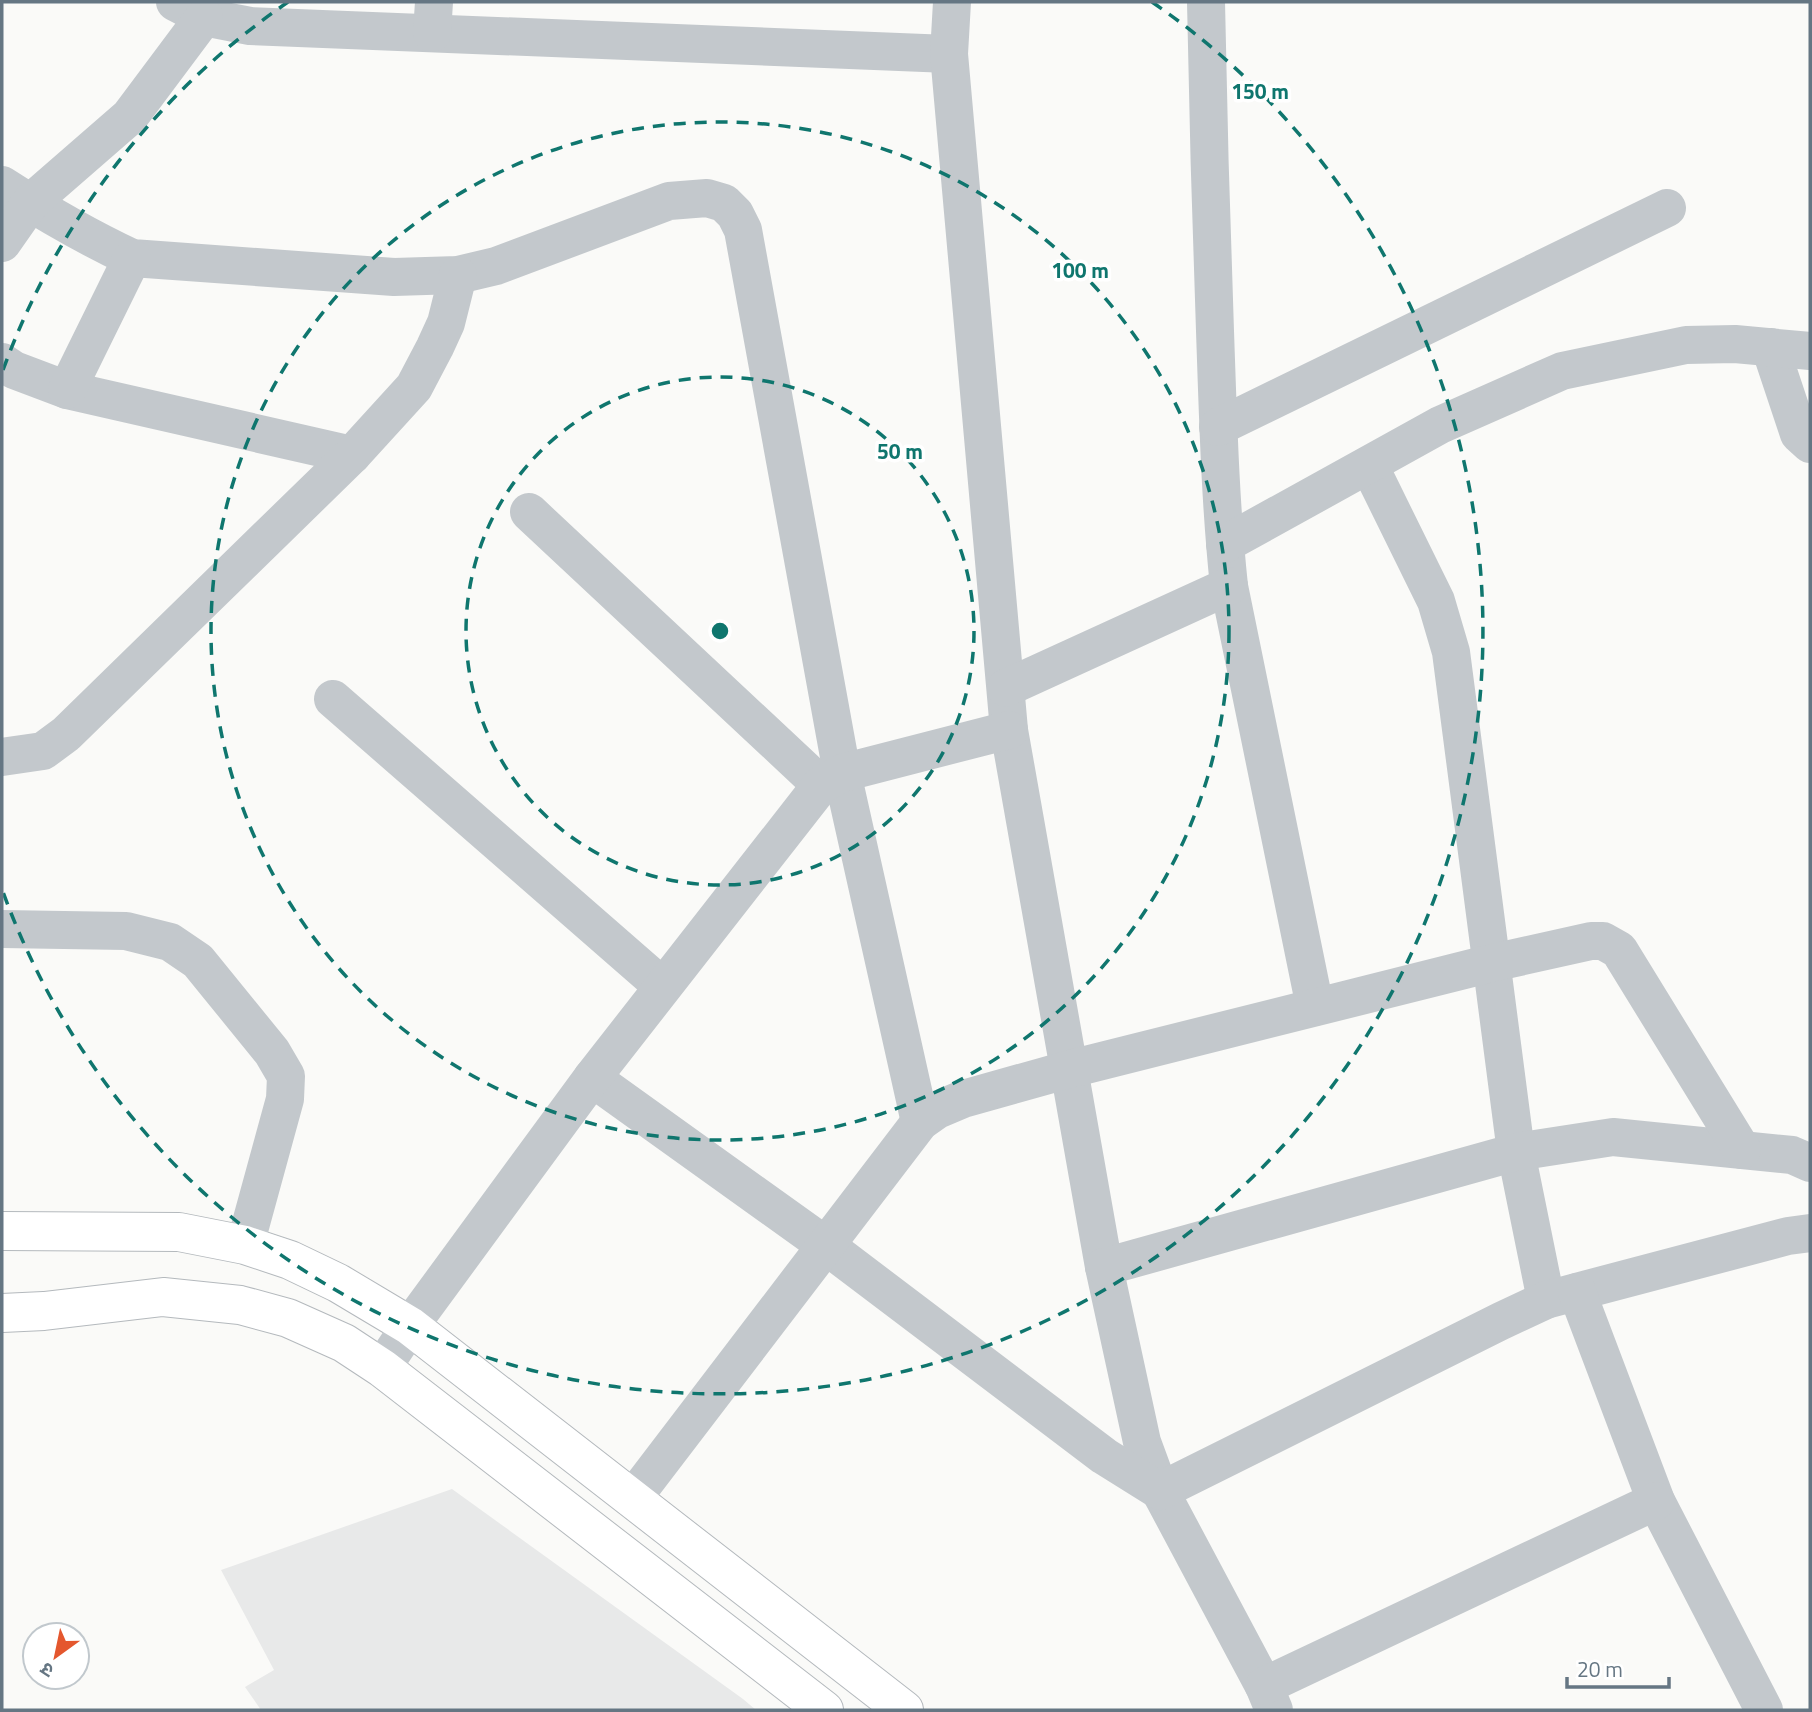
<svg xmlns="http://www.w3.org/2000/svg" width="1812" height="1712" viewBox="0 0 1812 1712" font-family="'Titillium Web','Noto Sans Devanagari',sans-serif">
<rect width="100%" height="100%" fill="#fafaf8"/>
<!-- built -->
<path fill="#e8e9e9" d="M452,1489L743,1699L756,1710H261L245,1687L274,1670L221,1570Z"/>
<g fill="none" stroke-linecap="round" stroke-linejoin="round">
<!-- highway casing -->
<g stroke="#b4b9bd" stroke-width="40">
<g id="highway">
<path d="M2,1231L179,1232L245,1245L290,1260L338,1283L410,1326L904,1710"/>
<path d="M2,1313L44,1311L163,1297L240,1305L288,1318L344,1343L382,1368L824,1710"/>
</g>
</g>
<!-- minor -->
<g stroke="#c3c8cc" stroke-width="38">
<path d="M175,2L204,17L250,26L949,54"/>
<path d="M952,2L949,54L1009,730L1104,1267L1142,1442L1160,1491L1264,1686L1274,1710"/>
<path d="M1206,2C1208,112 1211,221 1215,331C1218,416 1220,501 1229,586L1315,1007"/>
<path d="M432,33L434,2"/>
<path d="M2,185C44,212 87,237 132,258L394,277L458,275L496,266L669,201L707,198L724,203L735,214L743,230L842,773L920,1122"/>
<path d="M2,243L30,203L130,116L204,17"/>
<path d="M1770,347L1799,434L1810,444"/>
<path d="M2,362L14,370L67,390L352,455"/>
<path d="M67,390L132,258"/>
<path d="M1218,427L1667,208"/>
<path d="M1369,465L1436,601L1451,652L1516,1152L1546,1300"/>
<path d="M529,512L821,785"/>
<path d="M1225,544L1440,425L1562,371L1686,345L1735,344L1810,351"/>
<path d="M1006,688L1229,586"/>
<path d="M333,699L662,986"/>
<path d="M2,757L43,751L66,734L352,455L414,387L435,347L446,323L458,275"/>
<path d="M2,929L126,931L170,942L198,961L272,1052L286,1076L285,1099L245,1245"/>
<path d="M592,1078L825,1245L1104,1456L1160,1491L1501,1321L1546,1300L1788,1236L1810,1233"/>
<path d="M1104,1267L1516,1152L1613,1137L1792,1155L1810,1163"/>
<path d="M1577,1292L1656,1501L1764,1710"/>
<path d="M382,1368L410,1326L592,1078L821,785L842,773L1009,730"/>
<path d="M633,1498L920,1122L937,1110L963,1099L1070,1069L1492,963L1591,941H1603L1619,950L1742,1150"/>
<path d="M1264,1686L1656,1501"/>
</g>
<!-- highway -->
<use href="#highway" stroke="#fff" stroke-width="38"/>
</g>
<!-- distance rings -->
<g fill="none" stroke="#0f766e" stroke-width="3.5" stroke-dasharray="12 9">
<circle cx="720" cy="631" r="254"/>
<circle cx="720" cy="631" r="509"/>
<path d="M3 370A763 763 0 0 1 288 2M1152 2A763 763 0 1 1 3 892"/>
</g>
<circle cx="720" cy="631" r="10" fill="#0f766e" stroke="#fff" stroke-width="3.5"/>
<g font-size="21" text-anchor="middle" font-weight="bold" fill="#0f766e" stroke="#fff" stroke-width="7" stroke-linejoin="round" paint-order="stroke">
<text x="1260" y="99">150 m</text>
<text x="1080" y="278">100 m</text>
<text x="900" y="459">50 m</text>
</g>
<!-- border -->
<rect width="1812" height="1712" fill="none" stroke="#657683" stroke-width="7"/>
<!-- north arrow -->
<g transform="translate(56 1656) rotate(213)"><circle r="33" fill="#ffffff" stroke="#c1c8cd" stroke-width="2"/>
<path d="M0-5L12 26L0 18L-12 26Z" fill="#e4572e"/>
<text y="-10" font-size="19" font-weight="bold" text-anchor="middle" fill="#657683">उ</text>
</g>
<!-- scale -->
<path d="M1567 1677v10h102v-10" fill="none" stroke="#657683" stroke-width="3.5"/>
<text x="1577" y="1677" font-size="21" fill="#657683" stroke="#ffffff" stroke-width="5" paint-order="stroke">20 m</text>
</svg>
